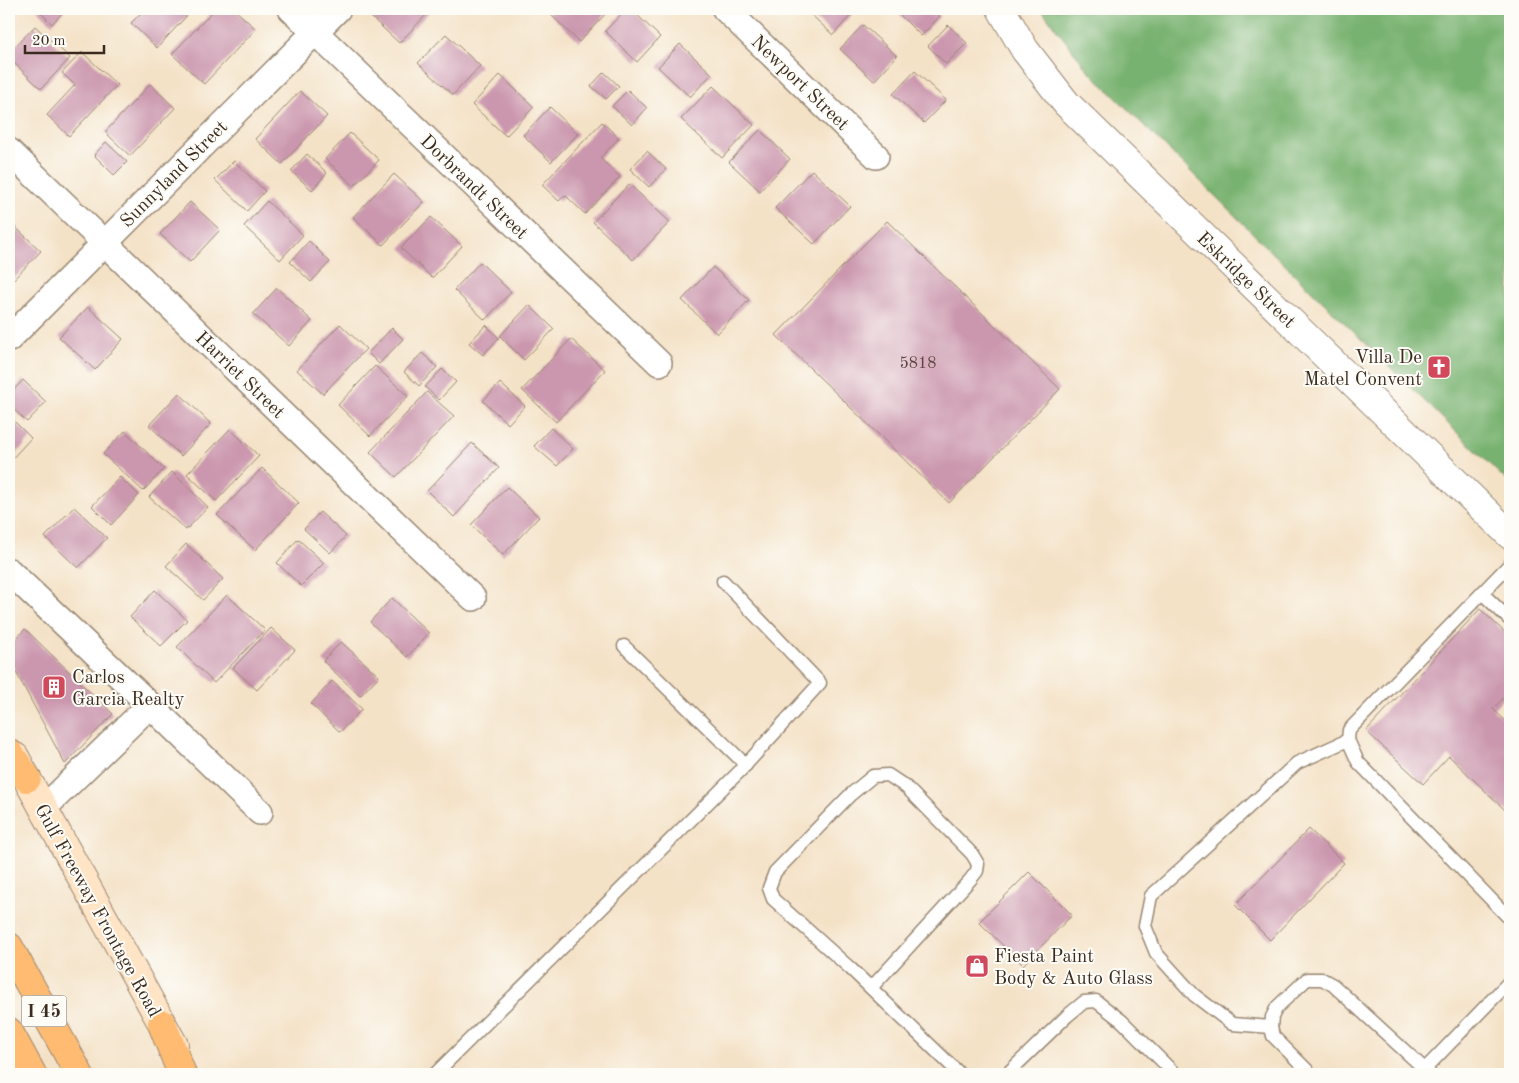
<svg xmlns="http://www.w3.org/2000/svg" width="1519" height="1083" viewBox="0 0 1519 1083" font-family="'Old Standard TT',serif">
<rect width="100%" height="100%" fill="#fdfcf7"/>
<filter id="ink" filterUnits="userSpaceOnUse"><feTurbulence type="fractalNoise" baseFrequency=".02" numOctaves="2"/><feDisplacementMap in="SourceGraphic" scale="10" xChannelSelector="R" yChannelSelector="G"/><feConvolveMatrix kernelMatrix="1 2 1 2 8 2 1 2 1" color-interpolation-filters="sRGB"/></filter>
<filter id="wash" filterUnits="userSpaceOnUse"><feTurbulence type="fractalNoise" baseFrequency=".0096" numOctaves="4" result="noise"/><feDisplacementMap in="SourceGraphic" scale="20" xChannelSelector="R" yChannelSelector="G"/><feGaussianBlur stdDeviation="1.12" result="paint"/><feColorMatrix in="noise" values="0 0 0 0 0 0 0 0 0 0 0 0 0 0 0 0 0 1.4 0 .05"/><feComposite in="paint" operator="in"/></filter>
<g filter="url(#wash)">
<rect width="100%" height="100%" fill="#f4e2c7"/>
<!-- forest -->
<path fill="#78b270" stroke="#5a6e47" d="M1041,9H1510V484L1289,269L1087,69Z"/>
<g id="blocks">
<!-- building -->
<g fill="#cb97ae">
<path d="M37,9H66L52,24Z"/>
<path d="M145,9H193L157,48L131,23Z"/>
<path d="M215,9H234L256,29L204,84L172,54Z"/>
<path d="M375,9H432L399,43L369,15Z"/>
<path d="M553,9H610L579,42L549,13Z"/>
<path d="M626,9H631L660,37L637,62L605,31Z"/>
<path d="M805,9H848L853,13L833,35Z"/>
<path d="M898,9H932L940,16L921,36L896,11Z"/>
<path d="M863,25L897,56L874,81L840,49Z"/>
<path d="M948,25L967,43L946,64L928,46Z"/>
<path d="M35,26L70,58L41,89L9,58V53Z"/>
<path d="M446,34L480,66L453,95L418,63Z"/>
<path d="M680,44L712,74L690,97L658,67Z"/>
<path d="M82,52L117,85L69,136L47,115L75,85L62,73Z"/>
<path d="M915,71L946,100L924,123L893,94Z"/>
<path d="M604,72L619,86L606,99L591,86Z"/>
<path d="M500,75L534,107L506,136L472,105Z"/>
<path d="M150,84L175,108L130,156L105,132Z"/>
<path d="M713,86L754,125L722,158L681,119Z"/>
<path d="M628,90L647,108L632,125L612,106Z"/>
<path d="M300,91L327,116L282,164L255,139Z"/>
<path d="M550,107L578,134L551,162L523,135Z"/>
<path d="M602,122L619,138L600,158L620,177L585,214L565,195L559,201L542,185Z"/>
<path d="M760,130L790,159L760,191L729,162Z"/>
<path d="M350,133L379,160L354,186L325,159Z"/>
<path d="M106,142L127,162L114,175L94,155Z"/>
<path d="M647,151L666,169L649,187L630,169Z"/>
<path d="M307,154L327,173L312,190L291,171Z"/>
<path d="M234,161L265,191L247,211L215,180Z"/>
<path d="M812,170L850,206L814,244L775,208Z"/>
<path d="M394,174L424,202L383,245L353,217Z"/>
<path d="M629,184L670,222L633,260L593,222Z"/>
<path d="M267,201L303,235L280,260L244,226Z"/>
<path d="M190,202L220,230L190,262L160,234Z"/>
<path d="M431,217L462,246L432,278L401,248Z"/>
<path d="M887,221L1060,389L949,503L776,335Z"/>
<path d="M11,223L41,251L9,284V226Z"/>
<path d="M309,241L330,262L311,282L290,262Z"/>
<path d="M480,262L511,292L485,320L454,290Z"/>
<path d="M713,267L749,300L717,334L682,300Z"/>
<path d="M277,288L312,321L289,346L253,314Z"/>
<path d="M529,305L554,329L524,360L500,336Z"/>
<path d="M88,307L123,339L95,370L59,337Z"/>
<path d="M340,324L366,349L323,394L297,370Z"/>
<path d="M486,325L499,338L483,355L469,343Z"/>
<path d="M392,328L403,339L379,364L368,353Z"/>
<path d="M571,339L605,370L556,422L522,390Z"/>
<path d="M422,353L437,367L419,386L404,372Z"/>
<path d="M375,366L408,396L370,436L338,405Z"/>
<path d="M442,369L456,382L439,400L425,387Z"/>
<path d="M23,380L46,402L27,422L9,405V395Z"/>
<path d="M500,383L525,406L508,424L483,401Z"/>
<path d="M427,392L454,416L396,477L370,452Z"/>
<path d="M179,393L211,424L181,456L149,425Z"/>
<path d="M9,416L31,438L9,462Z"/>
<path d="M551,428L573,449L557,466L534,446Z"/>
<path d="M230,429L259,456L216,501L187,474Z"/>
<path d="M125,431L164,469L143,491L103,454Z"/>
<path d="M472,443L499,468L454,517L427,491Z"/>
<path d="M262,468L299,503L255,550L217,515Z"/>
<path d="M172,472L208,507L186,530L149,497Z"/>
<path d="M120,477L139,495L111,525L92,506Z"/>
<path d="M507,487L539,517L503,555L471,525Z"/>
<path d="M74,507L107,538L78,568L45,537Z"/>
<path d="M320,512L346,536L330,553L304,529Z"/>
<path d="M298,539L324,563L301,586L277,563Z"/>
<path d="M186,544L223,579L203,600L166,566Z"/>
<path d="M155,590L187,620L161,646L130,617Z"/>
<path d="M227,595L265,630L214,683L177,647Z"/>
<path d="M392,598L429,633L407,657L370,622Z"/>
<path d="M1480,609L1510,637V691L1493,709L1510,725V808L1507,812L1449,756L1423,784L1366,731Z"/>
<path d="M271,628L295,650L257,690L233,668Z"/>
<path d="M25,629L113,714L65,764L9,659V647Z"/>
<path d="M341,642L379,676L360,696L323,661Z"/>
<path d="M332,681L362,709L340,732L311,704Z"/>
<path d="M1309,829L1344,863L1270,940L1235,905Z"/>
<path d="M1029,872L1072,915L1023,965L979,922Z"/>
</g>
</g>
</g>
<g filter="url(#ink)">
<use href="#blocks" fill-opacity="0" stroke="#988672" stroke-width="1"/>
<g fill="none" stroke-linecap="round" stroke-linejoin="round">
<!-- service casing -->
<g stroke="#988672" stroke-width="15">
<g id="service">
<path d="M1510,564L1349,730L1348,740L1358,762L1510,919"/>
<path d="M1482,593L1510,620"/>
<path d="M624,646L746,765"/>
<path d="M871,988L970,880L977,871L978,864L972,854L906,787L888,775L873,776L850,795L775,872L769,888L773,899L851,969L960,1074"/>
<path d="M1271,1027L1232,1024L1194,995L1156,953L1145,926L1151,896L1297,763L1348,740"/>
<path d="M1425,1069L1510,981"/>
<path d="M435,1074L741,770L820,683L723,581"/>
<path d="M1007,1074L1067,1016L1084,1002L1096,1001L1122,1021L1175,1074"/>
<path d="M1311,1074L1273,1036L1271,1027L1272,1017L1277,1007L1307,979H1322L1333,985L1430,1074"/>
</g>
</g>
<!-- minor casing -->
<g stroke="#988672" stroke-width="28">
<g id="minor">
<path d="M291,9L659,363"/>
<path d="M725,9L876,156"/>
<path d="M9,151L473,598"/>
<path d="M9,339L338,9"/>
<path d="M9,571L150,705L260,812"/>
<path d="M43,809L150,705"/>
</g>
</g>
<!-- tertiary casing -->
<g stroke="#988672" stroke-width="30">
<path id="tertiary" d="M1001,9L1025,50L1066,103L1510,535"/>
</g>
<!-- secondary casing -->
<g stroke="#988672" stroke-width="30">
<path id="secondary" d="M15,757L174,1045"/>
</g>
<!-- motorway casing -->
<g stroke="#988672" stroke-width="30">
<g id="motorway">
<path d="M9,753L27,778"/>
<path d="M9,947L79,1074"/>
<path d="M162,1024L182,1074"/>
<path d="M9,1032L32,1074"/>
</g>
</g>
<!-- service -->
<use href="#service" stroke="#fff" stroke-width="12"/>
<!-- minor -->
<use href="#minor" stroke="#fff" stroke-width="25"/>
<!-- tertiary -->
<use href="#tertiary" stroke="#fff" stroke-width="28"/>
<!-- secondary -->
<use href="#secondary" stroke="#ffe4c6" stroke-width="28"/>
<!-- motorway -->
<use href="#motorway" stroke="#febb71" stroke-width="28"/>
</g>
</g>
<!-- icons -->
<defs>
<g id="church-square" transform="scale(1.25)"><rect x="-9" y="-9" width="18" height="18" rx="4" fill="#d1495b" stroke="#fdfcf7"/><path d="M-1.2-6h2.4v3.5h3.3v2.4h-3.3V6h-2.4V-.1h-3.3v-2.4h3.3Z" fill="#fff"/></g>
<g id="building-square" transform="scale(1.25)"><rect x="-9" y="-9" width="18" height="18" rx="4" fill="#d1495b" stroke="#fdfcf7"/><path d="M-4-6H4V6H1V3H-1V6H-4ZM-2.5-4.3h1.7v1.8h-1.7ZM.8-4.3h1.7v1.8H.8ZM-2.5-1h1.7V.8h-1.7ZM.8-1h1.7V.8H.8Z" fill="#fff"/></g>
<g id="shop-square" transform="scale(1.25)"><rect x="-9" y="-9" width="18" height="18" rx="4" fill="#d1495b" stroke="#fdfcf7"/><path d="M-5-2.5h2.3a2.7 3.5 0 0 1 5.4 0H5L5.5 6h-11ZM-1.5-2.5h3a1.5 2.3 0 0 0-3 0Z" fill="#fff"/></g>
</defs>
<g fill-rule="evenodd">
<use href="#church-square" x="1439" y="367"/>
<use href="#building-square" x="54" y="687"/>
<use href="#shop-square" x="977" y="966"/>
</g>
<g text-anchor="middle" stroke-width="4" stroke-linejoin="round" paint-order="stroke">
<!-- number labels -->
<g font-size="16" fill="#5f4542">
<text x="918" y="368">5818</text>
</g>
<!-- shield labels -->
<rect fill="#fdfcf7" stroke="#75695f" stroke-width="1" x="21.5" y="995.5" width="45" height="31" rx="4"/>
<g font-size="18" font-weight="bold" fill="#3b2a1e">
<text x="44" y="1017">I 45</text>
</g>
<!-- street labels -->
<g font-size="19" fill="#3b2a1e" stroke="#fdfcf7">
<text transform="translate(801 82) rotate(44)" y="7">Newport Street</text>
<text transform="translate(173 173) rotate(-45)" y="7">Sunnyland Street</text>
<text transform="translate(475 186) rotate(44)" y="7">Dorbrandt Street</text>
<text transform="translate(1247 279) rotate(44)" y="7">Eskridge Street</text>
<text transform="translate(241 374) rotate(44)" y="7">Harriet Street</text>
<text transform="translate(99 910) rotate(61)" y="7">Gulf Freeway Frontage Road</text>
</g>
<!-- poi labels -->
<g font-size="19" fill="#3b2a1e" stroke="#fdfcf7" text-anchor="start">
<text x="1422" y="363" text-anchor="end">Villa De<tspan x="1422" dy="22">Matel Convent</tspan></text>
<text x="72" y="683">Carlos<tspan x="72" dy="22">Garcia Realty</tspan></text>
<text x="994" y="962">Fiesta Paint<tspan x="994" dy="22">Body &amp; Auto Glass</tspan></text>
</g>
</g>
<!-- margin -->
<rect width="1519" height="1083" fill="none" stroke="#fdfcf7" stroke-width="30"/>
<!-- scale -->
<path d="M25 45v8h79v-8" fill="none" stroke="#3b2a1e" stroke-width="2.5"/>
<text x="32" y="45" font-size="15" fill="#3b2a1e" stroke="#fdfcf7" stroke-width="4" paint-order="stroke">20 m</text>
</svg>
